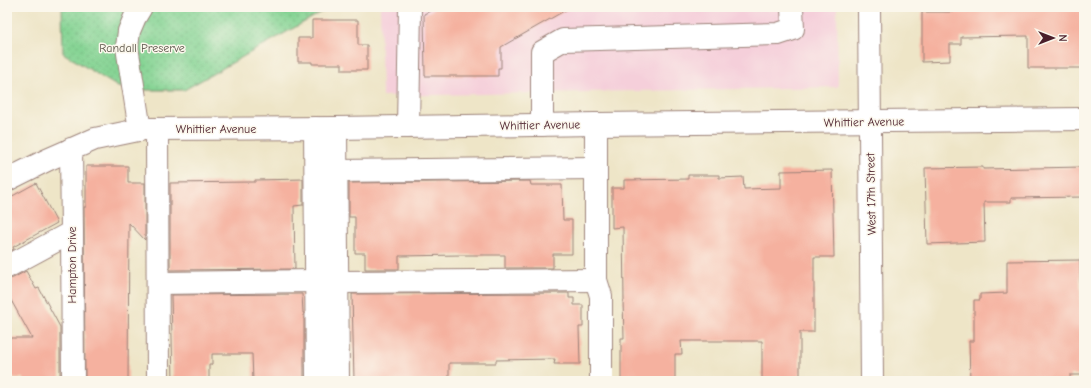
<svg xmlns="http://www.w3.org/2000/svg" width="1091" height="388" viewBox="0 0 1091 388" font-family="'Comic Neue',sans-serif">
<defs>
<pattern id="park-dots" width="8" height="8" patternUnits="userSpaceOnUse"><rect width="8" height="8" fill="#86d494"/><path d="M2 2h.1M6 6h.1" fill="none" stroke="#75b680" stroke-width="1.8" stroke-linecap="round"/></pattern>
</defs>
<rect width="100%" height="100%" fill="#fbf7ec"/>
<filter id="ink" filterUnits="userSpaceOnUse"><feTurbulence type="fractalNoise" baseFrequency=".025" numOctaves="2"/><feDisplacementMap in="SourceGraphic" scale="8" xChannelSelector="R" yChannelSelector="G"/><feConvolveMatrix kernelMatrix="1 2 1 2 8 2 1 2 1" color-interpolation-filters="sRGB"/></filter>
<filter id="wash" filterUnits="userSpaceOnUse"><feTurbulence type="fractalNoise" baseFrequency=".012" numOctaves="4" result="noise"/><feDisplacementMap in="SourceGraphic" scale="16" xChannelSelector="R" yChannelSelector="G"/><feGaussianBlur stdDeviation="0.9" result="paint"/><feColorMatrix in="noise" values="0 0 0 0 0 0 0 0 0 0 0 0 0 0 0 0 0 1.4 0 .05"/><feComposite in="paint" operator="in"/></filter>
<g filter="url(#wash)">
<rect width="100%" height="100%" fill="#eee5c7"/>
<!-- built -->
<path fill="#f5cfda" d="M380,7H837L838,87L382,96Z"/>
<!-- park -->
<path fill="url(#park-dots)" stroke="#687a60" d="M62,7H331L184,90H146L118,87L63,53Z"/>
<g id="blocks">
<!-- building -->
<g fill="#f5b19f">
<path d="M438,7H571L501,47V68H498V76H425L424,14Z"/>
<path d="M954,7H1084V68H1028V36L961,37V44H950V61L922,62V12H954Z"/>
<path d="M312,20H358V45H367V70H342V64H312V62H298V38H312Z"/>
<path d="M86,166H128V183H145V240L129,223L128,381H85L84,207H86Z"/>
<path d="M983,167V169L1084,167V197L1011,198V202H984L985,242L927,244L925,168Z"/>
<path d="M832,170L834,257H814V332H800V381H762V341H681L682,354H675V381H621V338H624L623,301H624L623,227L612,228V188H624V180L688,179V175H719V178L743,177L744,189L781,188V171Z"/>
<path d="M303,179V205L294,206L295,269L170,270V183L252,182H255V180Z"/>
<path d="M530,181L531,185H562L563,220H572V254H553V268H505V255H460L399,256V269H365V253H355V217H349V183Z"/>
<path d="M36,183L57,223L13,247L14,249L7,253V199Z"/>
<path d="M1080,260L1081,339H1084V375H1070V381H970L969,341H974V300H980V294L1007,293V261Z"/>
<path d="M26,271L36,289L39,288L60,327V381H23V378H7V338H32L7,293V279L13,278Z"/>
<path d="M569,293V298H574V305H583V327H579L580,364H554L555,359L496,360V363H449V381H354L352,294Z"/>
<path d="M302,294L303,313H304V381H253L252,354H212V365H209V381H173L171,295Z"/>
</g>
</g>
</g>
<g filter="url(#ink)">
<use href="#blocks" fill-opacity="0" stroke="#9c8279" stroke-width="1"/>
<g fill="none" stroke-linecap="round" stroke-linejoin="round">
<!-- minor casing -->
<g stroke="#9c8279" stroke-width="24">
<g id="minor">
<path d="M869,7L872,381"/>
<path d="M596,124V280L601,296V381"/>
<path d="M542,125V52L563,40L778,34L793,29L792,7"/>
<path d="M408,127L410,7"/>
<path d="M315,128L317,381"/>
<path d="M336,128L338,381"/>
<path d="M157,129L158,381"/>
<path d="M140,130L127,47L129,31L135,17L141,7"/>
<path d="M71,149L72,232L73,381"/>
<path d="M336,171L596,168"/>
<path d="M7,180L47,160L95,139L143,129L336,128L596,124L1084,119"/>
<path d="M7,267L72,232"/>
<path d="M337,282L596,280"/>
<path d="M158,283L317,281"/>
</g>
</g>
<!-- minor -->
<use href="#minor" stroke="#fff" stroke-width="22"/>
</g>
</g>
<g text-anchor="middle" stroke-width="3" stroke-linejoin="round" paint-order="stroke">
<!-- park labels -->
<g font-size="12" fill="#5c554a" stroke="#fbf7ec">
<text x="142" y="52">Randall Preserve</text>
</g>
<!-- street labels -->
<g font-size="12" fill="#4a1f2b" stroke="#fbf7ec">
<text transform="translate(864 122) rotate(-1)" y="4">Whittier Avenue</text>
<text transform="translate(540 125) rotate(-1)" y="4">Whittier Avenue</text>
<text x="216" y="133">Whittier Avenue</text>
<text transform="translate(871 194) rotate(-91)" y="4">West 17th Street</text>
<text transform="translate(72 265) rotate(-90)" y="4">Hampton Drive</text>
</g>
</g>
<!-- margin -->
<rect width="1091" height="388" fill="none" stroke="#fbf7ec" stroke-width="24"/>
<!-- north arrow -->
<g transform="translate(1053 38) rotate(90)" stroke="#fbf7ec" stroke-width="3" paint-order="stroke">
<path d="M0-3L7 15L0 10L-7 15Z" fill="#4a1f2b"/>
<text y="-6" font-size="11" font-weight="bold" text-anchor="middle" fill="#4a1f2b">N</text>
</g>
</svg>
